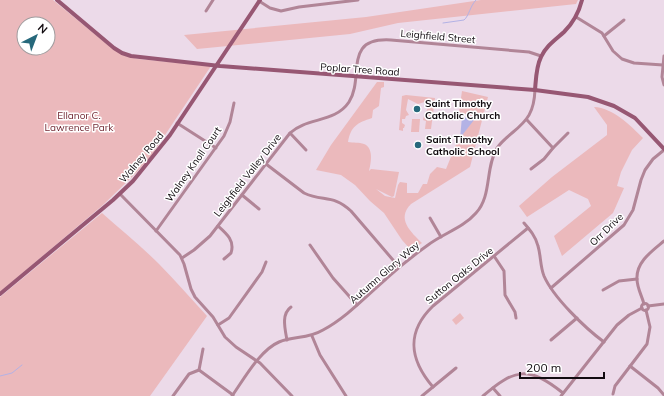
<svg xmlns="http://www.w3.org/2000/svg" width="664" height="396" viewBox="0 0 664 396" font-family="Mulish,sans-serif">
<rect width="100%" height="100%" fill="#ecdae9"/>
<!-- green -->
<g fill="#ebb9bc" fill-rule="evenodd">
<path d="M0,0H53L108,45L126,56L138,59L211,66L151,156L136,173L103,205L0,292ZM24,24H48V48H24Z"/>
<path d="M481,0H578L576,4L398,23L350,34L197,49L184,35L366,17Z"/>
<path d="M377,82H384V87L381,88L379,106L373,110L372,118C357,123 351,126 348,142C353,143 359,142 364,144C374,148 371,163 369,171L371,169L399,172L394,196L392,197L376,189L385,196L395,198L398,185L400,182L407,183V193H418L423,184H427L430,174L437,167L446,169L457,142L475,117L459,112L462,91L488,97L470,167L411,204C396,219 411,232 422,243L411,250L402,240L384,213L370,201L355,185L341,175L316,170L331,145Z"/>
<path d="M406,95L435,98L431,129H425L426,121L423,120C424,113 429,111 428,101L418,104L408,99L406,110L409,115L406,116L405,119H402V123L405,125L404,128H403V131L399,130L402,96Z"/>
<path d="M594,107C613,108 630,125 643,138L632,150L621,172L617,186L624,188L613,213L562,256L554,236L591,206L588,199L569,190L527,217L519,206L552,177L607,135V125Z"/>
<path d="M412,119H420L419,132H411Z"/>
<path d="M102,213C121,230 141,246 159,264C176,281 191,299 207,316L150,396H0V297Z"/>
<path d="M460,313L464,318L456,325L452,320Z"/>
</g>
<!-- water -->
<path fill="#b3b2e5" d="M462,117L473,119L474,120L460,138Z"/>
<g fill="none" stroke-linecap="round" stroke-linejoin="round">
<!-- stream -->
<g stroke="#b3b2e5" stroke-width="1">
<path d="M443,23L464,20C469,16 470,6 476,0"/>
<path d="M0,376L12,373L22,365"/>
</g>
<!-- street -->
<g stroke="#b18597" stroke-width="3">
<path d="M259,1L270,8L281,11L299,7L358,0"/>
<path d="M206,11L213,0"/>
<path d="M576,17L602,33L613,51L622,59L634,63L663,65"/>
<path d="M604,36L624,20"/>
<path d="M664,56L662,77L664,85"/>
<path d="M527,120L553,148"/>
<path d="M177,123L216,148"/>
<path d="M290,133L306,150"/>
<path d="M266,164L304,193C323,202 333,194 351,211L399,267"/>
<path d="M531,169L544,159L553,148L568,133"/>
<path d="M120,194L180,255L184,264L191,289L195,297L213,317L225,337L236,347L260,363L292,396"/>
<path d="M242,195L259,209"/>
<path d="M430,218L441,237"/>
<path d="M524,223C530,230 536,237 538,246C541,256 540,266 544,276C553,297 585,328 604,342"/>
<path d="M218,226C227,234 235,241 231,253L224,259"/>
<path d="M156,231L224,136L230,122L234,103"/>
<path d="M310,245L333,278L357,305"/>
<path d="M494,256L504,271L505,295L515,312L516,318"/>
<path d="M182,258L194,250L210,236L290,133C307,117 335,123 349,102C365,77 342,37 391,40L529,52L541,56"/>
<path d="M551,288L624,225L633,210L641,180L645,170L653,159L664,150"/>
<path d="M603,290L619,281L637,279"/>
<circle cx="645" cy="307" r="3.5"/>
<path d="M644,304C642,296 637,288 637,279C636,262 652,251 664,241"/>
<path d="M648,306L664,304"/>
<path d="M218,325L229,318L262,272L266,262"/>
<path d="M312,336L320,355L346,396"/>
<path d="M287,340C285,329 281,314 291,307"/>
<path d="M551,340L577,318"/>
<path d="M203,349L199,370L233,395"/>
<path d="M630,366L658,388L664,395"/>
<path d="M433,387C410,360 405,333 433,306L528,228"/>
<path d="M493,388L500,396"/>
<path d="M613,394L615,386L647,344L650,327L646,310"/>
<path d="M173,396L189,374L199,370"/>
<path d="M232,396C244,379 260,350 279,342C294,336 308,339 323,330C347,317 365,297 386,279C399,267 414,255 428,245C444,233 463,228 476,213C492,196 485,168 497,148C501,142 506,138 512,133C528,120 534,112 535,90"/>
<path d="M422,396L456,368"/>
<path d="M483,396C515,368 529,366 563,393"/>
<path d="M561,396L617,325L629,315L642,308"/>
</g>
<!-- secondary -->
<g stroke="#975773" stroke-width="4">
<path d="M57,0L114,48L122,53L131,56L220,66L535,90L588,97L614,106L635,118L664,149"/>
<path d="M535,90C536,79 536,67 541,57C546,46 555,40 564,32C573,23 579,12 582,0"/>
<path d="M0,294L113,200L133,181L170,135L260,0"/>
</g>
</g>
<!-- markers -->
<g fill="#26687b" stroke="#fff" stroke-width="1.5">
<circle cx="417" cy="109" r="4"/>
<circle cx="418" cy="145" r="4"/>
</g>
<g text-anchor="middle" stroke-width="3" stroke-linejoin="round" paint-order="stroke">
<!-- street labels -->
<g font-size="10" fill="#110b10" stroke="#fff">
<text transform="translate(438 36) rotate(5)" y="4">Leighfield Street</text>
<text transform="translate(360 69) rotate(4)" y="4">Poplar Tree Road</text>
<text transform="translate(141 157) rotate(-50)" y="4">Walney Road</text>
<text transform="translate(193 164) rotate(-55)" y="4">Walney Knoll Court</text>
<text transform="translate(247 175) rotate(-52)" y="4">Leighfield Valley Drive</text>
<text transform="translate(606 229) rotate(-44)" y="4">Orr Drive</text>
<text transform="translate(384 272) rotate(-41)" y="4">Autumn Glory Way</text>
<text transform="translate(459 275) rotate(-39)" y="4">Sutton Oaks Drive</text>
</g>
<!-- poi labels -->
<g font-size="10" font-weight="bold" fill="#110b10" stroke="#fff" text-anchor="start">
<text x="425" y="107">Saint Timothy<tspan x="425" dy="12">Catholic Church</tspan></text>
<text x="426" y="143">Saint Timothy<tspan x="426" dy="12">Catholic School</tspan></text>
</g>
<!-- park labels -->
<g font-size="10" fill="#722934" stroke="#fff">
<text x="79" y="119">Ellanor C.<tspan x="79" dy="12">Lawrence Park</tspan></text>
</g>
</g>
<!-- north arrow -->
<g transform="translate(36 36) rotate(42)"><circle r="19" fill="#ffffff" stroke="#a09d9f"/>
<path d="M0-3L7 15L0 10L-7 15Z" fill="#26687b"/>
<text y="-6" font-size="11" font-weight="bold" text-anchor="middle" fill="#110b10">N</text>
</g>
<!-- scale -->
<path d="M520 372v6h84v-6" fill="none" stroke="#110b10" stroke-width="2"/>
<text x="526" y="372" font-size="12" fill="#110b10" stroke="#ffffff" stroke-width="3" paint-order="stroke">200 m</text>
</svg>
